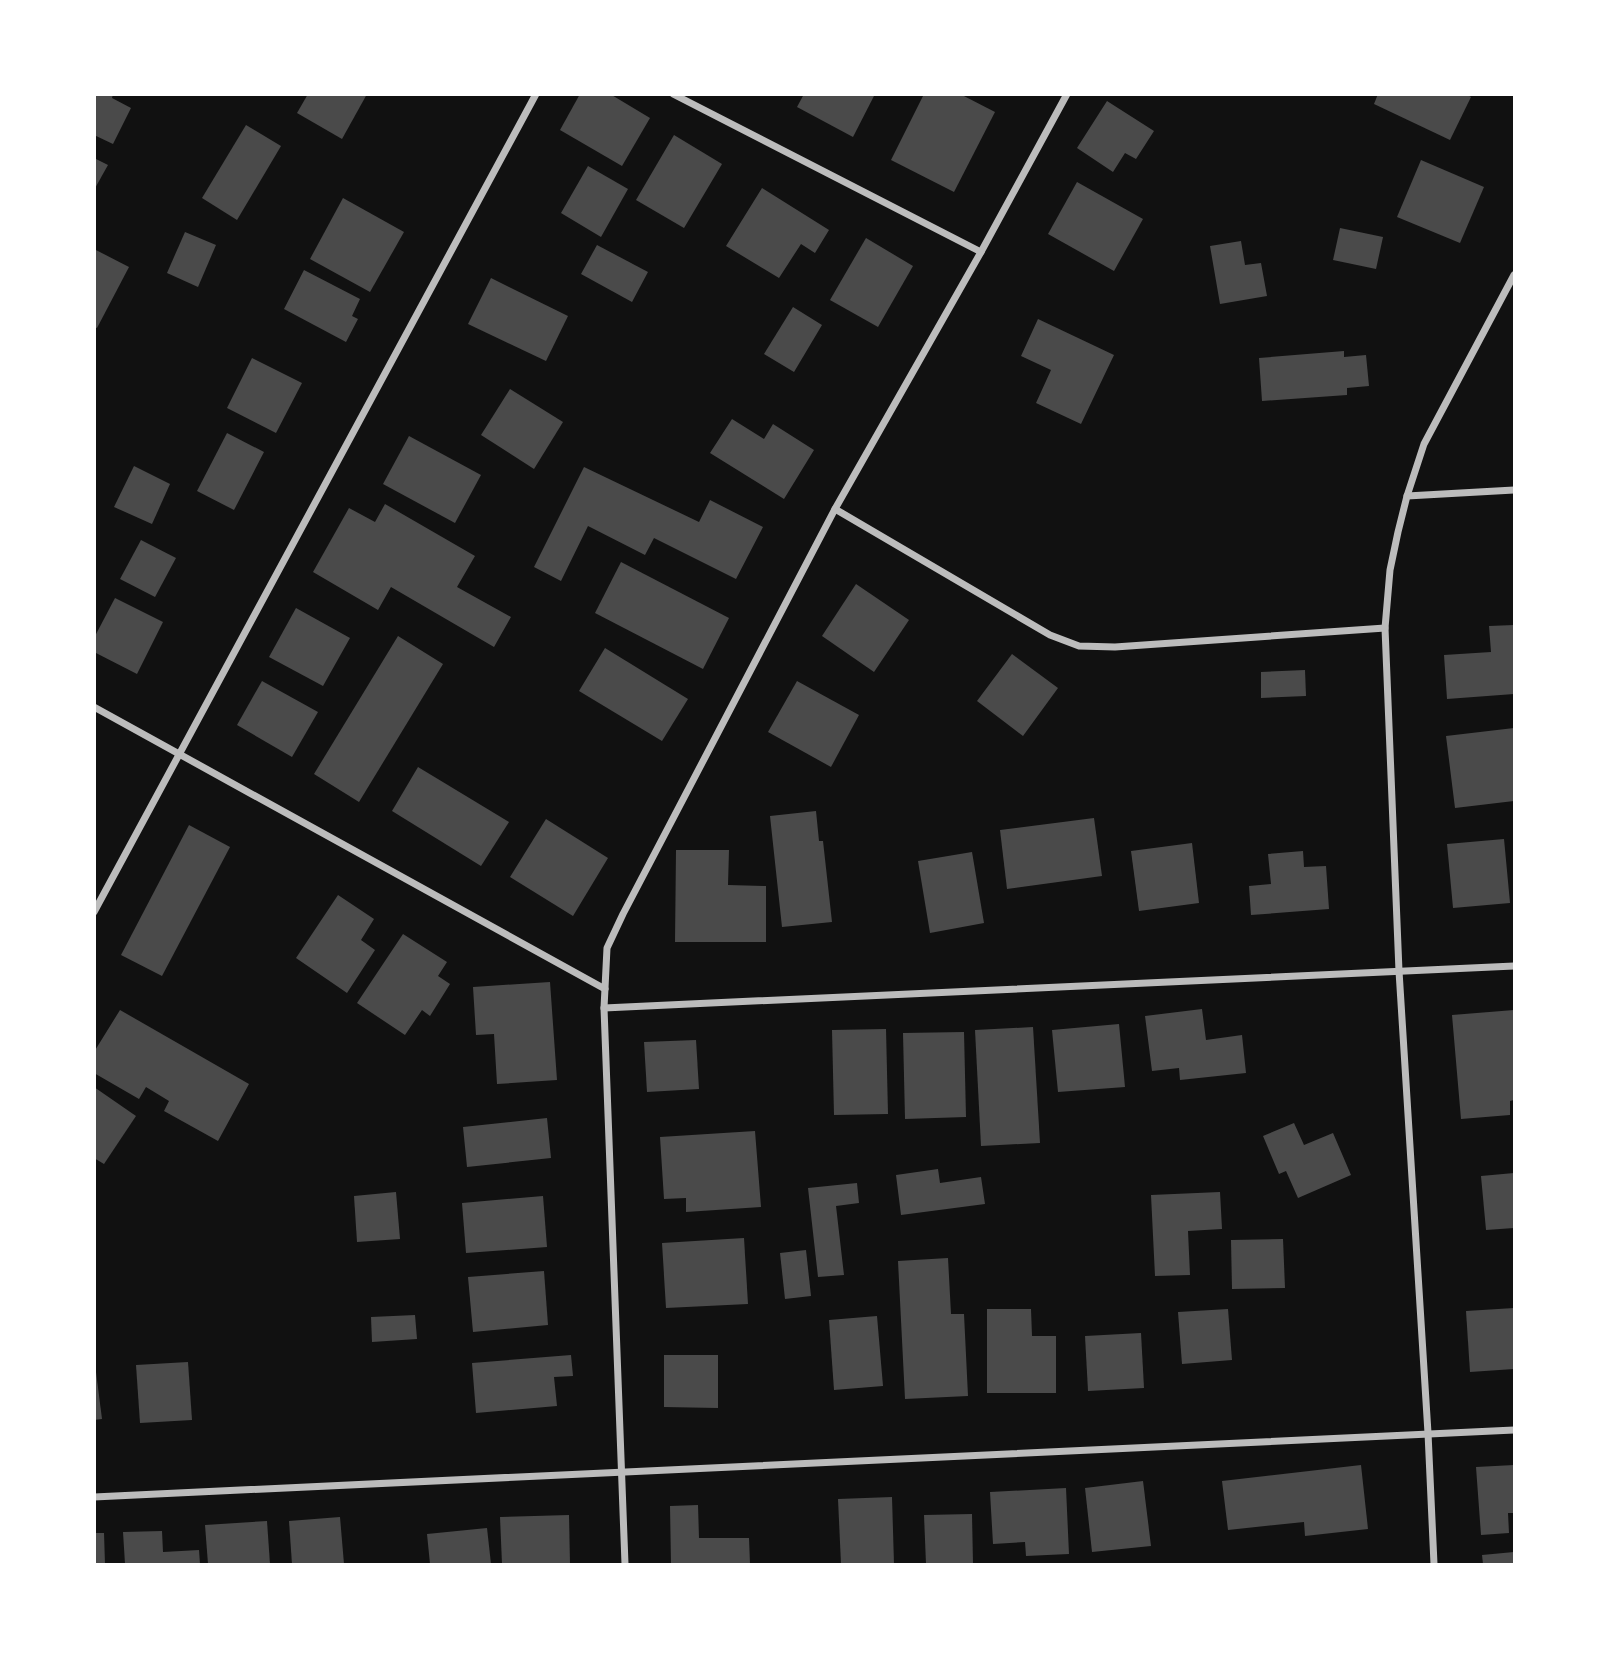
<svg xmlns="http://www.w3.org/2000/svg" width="1609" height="1659" viewBox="0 0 1609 1659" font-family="Overpass,sans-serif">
<rect width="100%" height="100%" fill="#111"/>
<!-- building -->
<g fill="#4a4a4a">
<path d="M94,94H113L112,98L131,108L113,144L94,135Z"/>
<path d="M308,94H367L342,139L297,113Z"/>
<path d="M580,94H610L650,118L622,166L560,130Z"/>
<path d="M804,94H875L853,137L797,107Z"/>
<path d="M924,94H960L995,112L954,192L891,160Z"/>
<path d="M1378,94H1466L1471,97L1450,140L1374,104Z"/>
<path d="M1107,101L1154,131L1136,159L1125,153L1113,172L1077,148Z"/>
<path d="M246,125L281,146L237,220L202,198Z"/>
<path d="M674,135L722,164L684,228L636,200Z"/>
<path d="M94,158L108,165L94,190Z"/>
<path d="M1421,160L1484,187L1460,243L1397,217Z"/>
<path d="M588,166L628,189L601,237L561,213Z"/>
<path d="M1077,182L1143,219L1114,271L1048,234Z"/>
<path d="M762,188L829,230L815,253L801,244L779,278L726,246Z"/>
<path d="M343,198L404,232L370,292L310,259Z"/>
<path d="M1340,228L1383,237L1376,269L1333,260Z"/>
<path d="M185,232L216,245L198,287L167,273Z"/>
<path d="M866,238L913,266L878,327L830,300Z"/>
<path d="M1241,241L1245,265L1261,263L1267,296L1220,304L1210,246Z"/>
<path d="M597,245L648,272L632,302L581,274Z"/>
<path d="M94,249L129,267L97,328L94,327Z"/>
<path d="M304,270L360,299L352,316L358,319L346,342L284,309Z"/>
<path d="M491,278L568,316L546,361L468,324Z"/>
<path d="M793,307L822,325L794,372L764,354Z"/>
<path d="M1038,319L1114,355L1081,424L1036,403L1051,370L1021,356Z"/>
<path d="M1344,351V357L1366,355L1369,386L1347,388V395L1262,401L1259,358Z"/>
<path d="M252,358L302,383L276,433L227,408Z"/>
<path d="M510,389L563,422L534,469L481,435Z"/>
<path d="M732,419L764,439L773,424L814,450L784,499L710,453Z"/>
<path d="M227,433L264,452L234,510L197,491Z"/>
<path d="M409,436L481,475L455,523L383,484Z"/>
<path d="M134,466L170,484L152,524L114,507Z"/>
<path d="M584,467L699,522L710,500L763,527L736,579L654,538L645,555L588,526L561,581L534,567Z"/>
<path d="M385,504L475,556L457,587L511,617L494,647L391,587L378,610L313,572L349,508L375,522Z"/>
<path d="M141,540L176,558L155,597L120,579Z"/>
<path d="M621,562L729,618L703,669L595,613Z"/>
<path d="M856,584L909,620L874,672L822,636Z"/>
<path d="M115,598L163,622L137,674L94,652V638Z"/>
<path d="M296,608L350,638L323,686L269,657Z"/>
<path d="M1514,625V694L1447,699L1444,655L1491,652L1489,626Z"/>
<path d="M398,636L443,664L359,802L314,774Z"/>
<path d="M605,648L688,699L662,741L579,691Z"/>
<path d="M1012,654L1058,688L1023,736L977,701Z"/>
<path d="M1305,670L1306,696L1261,698V672Z"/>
<path d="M262,681L318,712L292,757L237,725Z"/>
<path d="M797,681L859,715L831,767L768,732Z"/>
<path d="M1514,728V801L1455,808L1446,736Z"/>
<path d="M418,767L509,822L481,866L392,811Z"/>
<path d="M816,811L819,841H823L832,922L782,927L770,816Z"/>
<path d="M1094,818L1102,876L1007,889L1000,830Z"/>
<path d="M546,819L608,858L573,916L510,877Z"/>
<path d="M189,825L230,847L162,976L121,955Z"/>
<path d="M1504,839L1510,903L1453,908L1447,844Z"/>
<path d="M1192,843L1199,903L1139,911L1131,851Z"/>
<path d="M676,850H729L728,885L766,886V942H675Z"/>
<path d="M1303,851L1304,867L1326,866L1329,909L1251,915L1249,886L1271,884L1268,854Z"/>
<path d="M972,852L984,923L930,933L918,861Z"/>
<path d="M338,895L374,919L361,940L375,950L347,993L296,958Z"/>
<path d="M403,934L447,962L438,976L450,984L430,1016L422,1010L405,1035L357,1003Z"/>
<path d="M550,982L557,1080L497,1084L494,1034L476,1035L473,987Z"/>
<path d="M1202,1009L1206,1040L1242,1035L1246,1073L1180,1080L1179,1068L1152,1071L1145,1016Z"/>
<path d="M120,1010L249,1084L218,1141L164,1111L169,1101L146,1087L139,1099L94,1073V1052Z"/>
<path d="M1514,1010V1100L1510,1101V1115L1461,1119L1452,1015Z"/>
<path d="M1119,1024L1125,1087L1058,1092L1052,1030Z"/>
<path d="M1033,1027L1040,1143L981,1146L975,1030Z"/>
<path d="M886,1029L888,1114L834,1115L832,1030Z"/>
<path d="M964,1032L966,1117L905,1119L903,1033Z"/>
<path d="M696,1040L699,1089L647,1092L644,1042Z"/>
<path d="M94,1087L136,1116L104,1164L94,1158Z"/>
<path d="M547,1118L551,1158L467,1167L463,1127Z"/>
<path d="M1294,1123L1304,1145L1333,1133L1351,1175L1298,1198L1286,1171L1279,1174L1263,1136Z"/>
<path d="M755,1131L761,1207L686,1212V1198L664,1199L660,1137Z"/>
<path d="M938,1169L940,1183L981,1177L985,1204L901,1215L896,1175Z"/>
<path d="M1514,1173V1228L1486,1230L1481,1176Z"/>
<path d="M857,1183L859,1203L836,1206L844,1275L818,1277L808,1188Z"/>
<path d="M396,1192L400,1239L357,1242L354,1196Z"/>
<path d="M1220,1192L1222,1229L1188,1231L1190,1275L1155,1276L1151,1195Z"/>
<path d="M543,1196L547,1247L466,1253L462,1203Z"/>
<path d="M744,1238L748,1304L666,1308L662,1243Z"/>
<path d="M1283,1239L1285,1288L1232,1289L1231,1240Z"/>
<path d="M806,1250L811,1296L785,1299L780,1253Z"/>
<path d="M948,1258L951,1314H964L968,1396L905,1399L898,1261Z"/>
<path d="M544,1271L548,1325L473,1332L468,1277Z"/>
<path d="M1514,1308V1369L1470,1372L1466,1311Z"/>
<path d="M987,1309H1031L1032,1336H1056V1393H987Z"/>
<path d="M1228,1309L1232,1360L1182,1364L1178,1312Z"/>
<path d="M415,1315L417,1339L372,1342L371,1317Z"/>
<path d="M877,1316L883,1386L834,1390L829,1320Z"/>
<path d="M1141,1333L1144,1388L1088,1391L1085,1336Z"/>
<path d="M571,1355L573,1376L554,1377L557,1406L476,1413L472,1363Z"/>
<path d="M664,1355H718V1408L664,1407Z"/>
<path d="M188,1362L192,1420L140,1423L136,1365Z"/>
<path d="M94,1372H96L102,1419L94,1420Z"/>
<path d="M1361,1465L1368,1529L1305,1536L1304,1522L1228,1530L1222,1481Z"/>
<path d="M1514,1465V1513H1508L1509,1533L1481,1535L1476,1467Z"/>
<path d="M1143,1481L1151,1546L1092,1552L1085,1488Z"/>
<path d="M1066,1488L1069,1554L1026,1556L1025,1542L993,1544L990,1492Z"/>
<path d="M892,1497L894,1564H841L838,1499Z"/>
<path d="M698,1505L699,1538H749L750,1564H671L670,1506Z"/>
<path d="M972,1514L973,1564H926L924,1515Z"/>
<path d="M569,1515L570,1564H502L500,1517Z"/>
<path d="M340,1517L344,1564H292L289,1521Z"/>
<path d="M267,1521L270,1564H208L205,1525Z"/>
<path d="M487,1528L491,1564H430L427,1534Z"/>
<path d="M162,1531L163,1552L199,1550L200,1564H125L123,1532Z"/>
<path d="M94,1533H104L105,1564H94Z"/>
<path d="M1514,1552V1564H1483L1482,1555Z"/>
</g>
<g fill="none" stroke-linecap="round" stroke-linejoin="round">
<!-- minor -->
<g stroke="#bcbcbc" stroke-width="7">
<path d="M673,94L981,252"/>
<path d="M1407,496L1514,490"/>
<path d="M835,509L1050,635L1079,646L1115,647L1385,628"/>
<path d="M94,707L605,989"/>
<path d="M94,912L536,94"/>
<path d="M604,1008L1514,966"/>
<path d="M94,1497L1514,1430"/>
<path d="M625,1564L604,1008L607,948L623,914L835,509L981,252L1067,94"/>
<path d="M1434,1564L1428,1433L1399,971L1385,628L1390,570L1398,532L1407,496L1424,444L1514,275"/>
</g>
</g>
<!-- border -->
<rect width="1609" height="1659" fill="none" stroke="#ffffff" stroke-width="192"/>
</svg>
